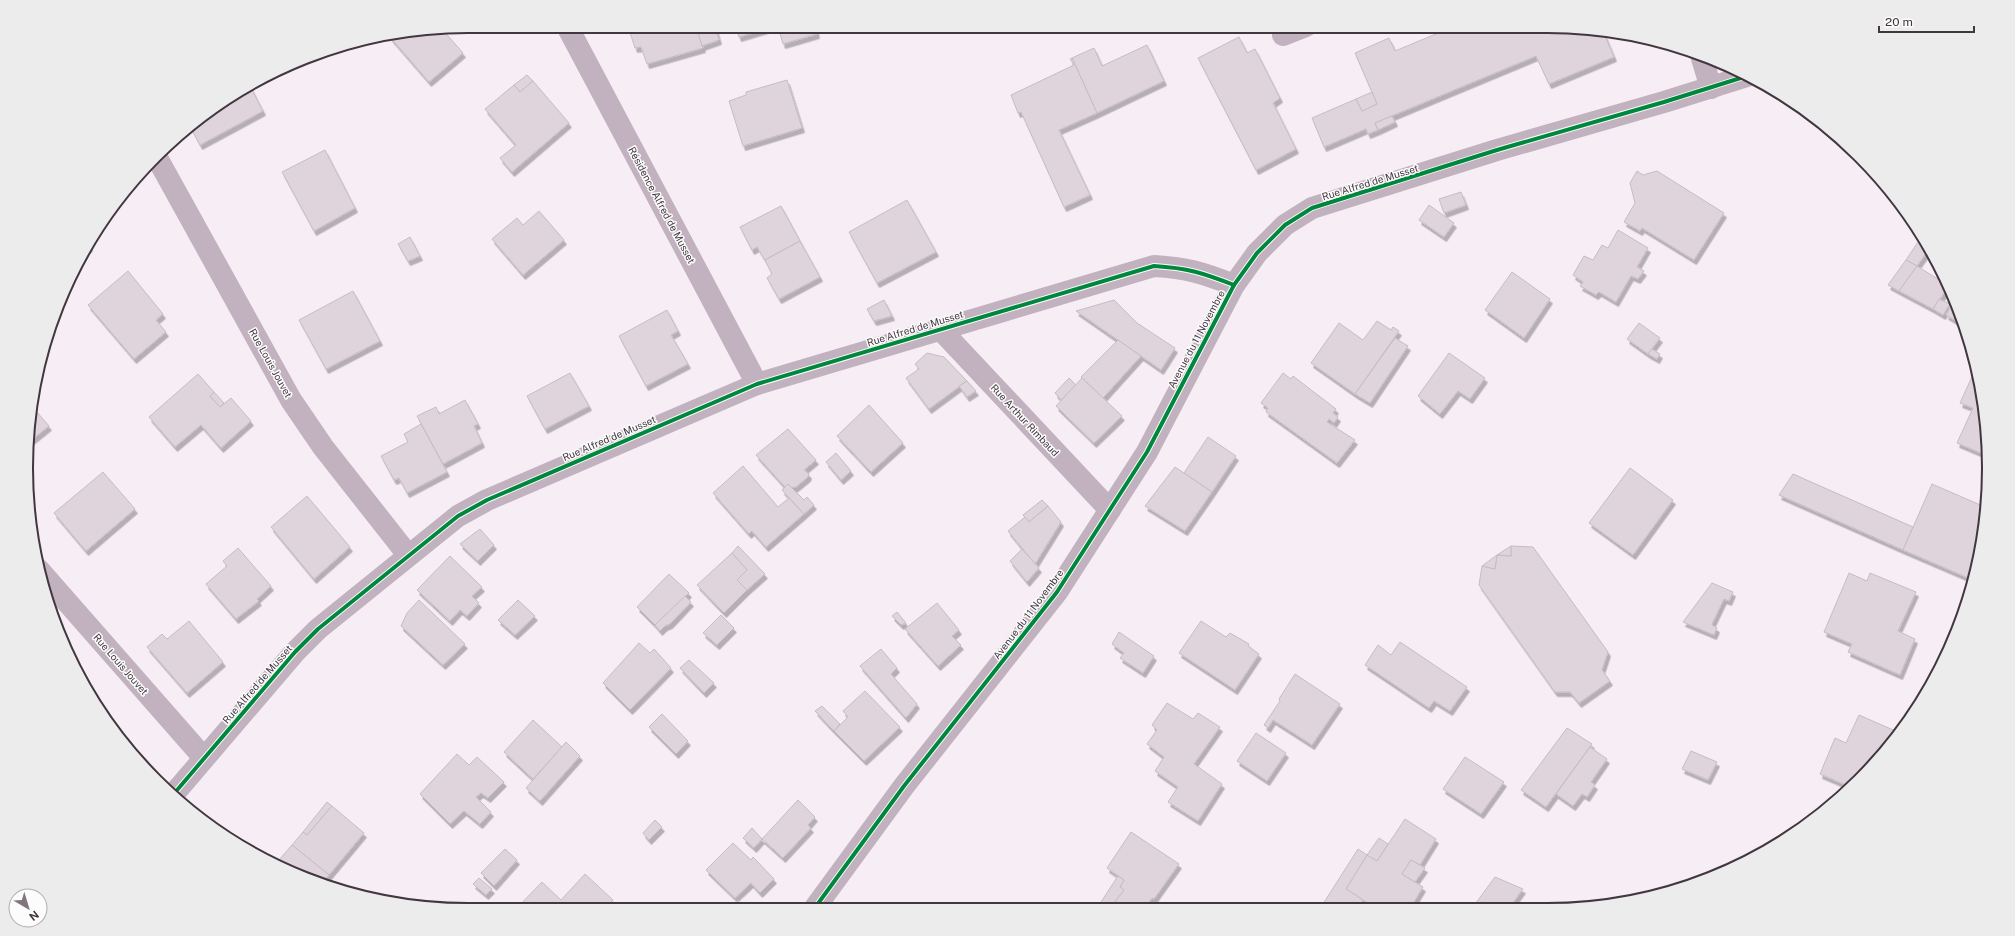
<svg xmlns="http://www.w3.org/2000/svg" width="2015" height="936" viewBox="0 0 2015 936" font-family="'Public Sans',sans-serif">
<defs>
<filter id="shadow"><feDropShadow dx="2.5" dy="4.5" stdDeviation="0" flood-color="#0004"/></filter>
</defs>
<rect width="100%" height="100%" fill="#f7edf4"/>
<!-- building -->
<g fill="#dfd4dc" stroke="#c6bcc3" filter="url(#shadow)">
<path d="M628,26H696L703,48L647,64L641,47L635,48Z"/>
<path d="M696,26H715L719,40L702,46Z"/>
<path d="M735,26H758L759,31L739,37Z"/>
<path d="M758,26H765L766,29L759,31Z"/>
<path d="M778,26H815L817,34L783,44Z"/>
<path d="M1455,26H1547L1564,28L1565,30L1569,28L1603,31L1614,57L1549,84L1536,56L1375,123L1378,130L1368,134L1366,129L1324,147L1312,118L1356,99L1362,111L1377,104L1355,53L1389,38L1395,51Z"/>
<path d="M442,29L463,53L429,82L390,37L394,33Z"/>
<path d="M1239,37L1247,53L1255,49L1280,98L1273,103L1296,149L1256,170L1198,58Z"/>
<path d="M1147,45L1164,81L1097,113L1072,58L1094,48L1102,66Z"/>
<path d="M1072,58L1097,113L1059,130L1090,195L1064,207L1021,112L1018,113L1011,95L1074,65L1070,59Z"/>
<path d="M527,75L533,81L520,92L514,85Z"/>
<path d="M787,80L802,128L743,146L729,101L746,95V92Z"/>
<path d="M533,81L569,123L512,172L500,158L516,145L485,109L514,85L520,92Z"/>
<path d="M249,84L263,111L200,145L190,126Z"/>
<path d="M1372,92L1377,104L1362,111L1356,99Z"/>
<path d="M1392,116L1395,122L1378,130L1375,123Z"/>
<path d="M325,150L355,208L314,231L282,172Z"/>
<path d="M1637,171L1643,175L1657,171L1724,213L1694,260L1642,228L1640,231L1624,222L1635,203L1630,183Z"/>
<path d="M1461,192L1466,205L1444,213L1439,199Z"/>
<path d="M907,200L936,252L877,283L849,232Z"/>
<path d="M1429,205L1454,223L1444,237L1419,220Z"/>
<path d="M781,206L800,241L765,260L757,247L752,250L740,227Z"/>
<path d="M539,211L564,240L523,275L492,239L517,218L523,225Z"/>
<path d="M1618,230L1648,248L1637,267L1644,271L1638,279L1631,276L1616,302L1599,292L1596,295L1580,286L1583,282L1573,275L1584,256L1593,260L1602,245L1608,248Z"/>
<path d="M1922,236L1929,249L1917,266L1906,260Z"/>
<path d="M410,237L420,256L408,261L398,244Z"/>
<path d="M800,241L820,277L779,299L767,278L772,274L765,260Z"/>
<path d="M88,243L90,247L82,253L85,247Z"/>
<path d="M1906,260L1917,266L1899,291L1888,285Z"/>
<path d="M1917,266L1949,286L1933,309L1899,291Z"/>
<path d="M128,271L163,314L156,320L166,332L134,359L88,305Z"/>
<path d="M1512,272L1550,299L1524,338L1485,310Z"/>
<path d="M353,291L380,341L326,369L299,320Z"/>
<path d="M1939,299L1950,304L1943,315L1933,309Z"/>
<path d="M1955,299L1963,325L1946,315Z"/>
<path d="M884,300L892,316L874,321L867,309Z"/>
<path d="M1114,300L1137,323L1175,348L1161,370L1076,311Z"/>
<path d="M667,310L678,331L671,335L688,364L646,386L619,336Z"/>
<path d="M1377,321L1391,330L1393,327L1399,331L1355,394L1311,363L1339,323L1363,340Z"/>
<path d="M1639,323L1660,338L1648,354L1627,339Z"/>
<path d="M1395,338L1408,346L1370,403L1355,394Z"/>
<path d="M1118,340L1141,356L1103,398L1081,377Z"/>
<path d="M1652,349L1660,354L1657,359L1648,354Z"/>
<path d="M927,353L944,357L967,381L929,409L906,378L919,369L915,364Z"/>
<path d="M1449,353L1485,378L1470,399L1458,391L1440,414L1418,396Z"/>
<path d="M1976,368L1980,382L1988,456L1957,443L1973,408L1960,403Z"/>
<path d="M570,373L589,406L545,429L527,396Z"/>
<path d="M1283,373L1291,379L1293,376L1336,409L1333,413L1338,417L1334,423L1329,419L1327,422L1355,440L1337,463L1266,412L1268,408L1261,403Z"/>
<path d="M198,374L214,392L210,396L220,407L231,398L251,421L221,448L201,425L175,447L149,417Z"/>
<path d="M1069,378L1076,385L1061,400L1055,393Z"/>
<path d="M1082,378L1122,416L1094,443L1056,406Z"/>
<path d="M967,381L976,391L967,397L959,386Z"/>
<path d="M214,392L224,403L220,407L210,396Z"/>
<path d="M465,400L478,424L474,426L482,443L443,464L417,416L436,407L439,414Z"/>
<path d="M869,405L903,443L871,472L837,436Z"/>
<path d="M36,411L49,426L28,443L31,415Z"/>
<path d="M421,424L447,472L407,493L399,478L394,480L381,456L408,442L404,434Z"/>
<path d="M788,429L816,460L804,470L809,474L808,477L796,487L791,488L788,484L785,487L756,455Z"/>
<path d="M1208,437L1236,456L1212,492L1184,473Z"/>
<path d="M836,453L851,471L841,480L826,462Z"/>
<path d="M743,466L778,507L789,498L804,514L766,547L752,531L749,534L713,493Z"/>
<path d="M1175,467L1212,492L1185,531L1145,506Z"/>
<path d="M1630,468L1673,500L1633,555L1589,523Z"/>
<path d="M103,472L135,509L86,551L54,513Z"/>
<path d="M1793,474L1913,527L1903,550L1779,495Z"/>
<path d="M788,484L804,500L807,497L814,505L804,514L782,490Z"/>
<path d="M1932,484L1985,507L1981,554L1973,580L1903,550Z"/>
<path d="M307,496L350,547L314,579L271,527Z"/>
<path d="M1042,500L1048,506L1029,522L1023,515Z"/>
<path d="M1048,506L1061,522L1035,564L1008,531L1025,517L1029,522Z"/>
<path d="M480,529L494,545L478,561L460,544Z"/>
<path d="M738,546L765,574L747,590L737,580L747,570L732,553Z"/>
<path d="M1511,546L1533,547L1608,652L1602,670L1610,681L1579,703L1570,692H1555L1479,585L1482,566L1495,569L1497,555L1511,556Z"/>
<path d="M1511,546V556L1497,555Z"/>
<path d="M238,548L271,586L257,599L259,601L236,619L206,584L227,566L223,561Z"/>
<path d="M1022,549L1039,568L1027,582L1010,561Z"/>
<path d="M732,553L747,570L737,580L747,590L724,613L697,585Z"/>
<path d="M1497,555L1495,569L1482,566Z"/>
<path d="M450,556L482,587L472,596L479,603L467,616L460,610L450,621L417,590Z"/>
<path d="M1849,573L1867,581L1870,573L1916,592L1898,631L1915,639L1900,675L1848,652L1852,644L1824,632Z"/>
<path d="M669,574L689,593L655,625L637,607Z"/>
<path d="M1712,583L1733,592L1729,601L1724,599L1713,622L1712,625L1717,628L1714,635L1683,622Z"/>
<path d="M685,596L691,602L670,624L665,626L660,631L655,625Z"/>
<path d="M419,600L465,644L443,665L401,626L407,613Z"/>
<path d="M518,600L535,616L515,635L498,620Z"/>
<path d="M937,603L959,630L952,636L961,645L938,666L905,629Z"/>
<path d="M897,612L906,623L901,625L892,616Z"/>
<path d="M721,615L734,628L717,645L703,633Z"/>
<path d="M189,621L223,662L187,693L147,647L162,634L167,639Z"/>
<path d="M1201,621L1226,637L1230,633L1249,644L1248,646L1259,654L1235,690L1179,653Z"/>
<path d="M1119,632L1154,656L1143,673L1120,658L1124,653L1112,644Z"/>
<path d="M1400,642L1467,687L1450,711L1434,701L1429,708L1365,665L1378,645L1391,655Z"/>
<path d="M639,643L650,653L654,649L671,668L630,710L603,683Z"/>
<path d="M881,649L897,668L891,674L917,704L906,718L860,666Z"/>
<path d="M689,660L714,683L704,693L680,668Z"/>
<path d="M1295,674L1340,704L1312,745L1273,720L1268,728L1264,725L1280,701L1279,699Z"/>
<path d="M865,691L900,727L864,761L834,731L848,717L843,711Z"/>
<path d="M1167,703L1193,719L1198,713L1220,727L1194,764L1222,784L1198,821L1168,802L1178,787L1155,771L1164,757L1147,744L1157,730L1152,725Z"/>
<path d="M822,706L840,724L834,731L815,711Z"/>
<path d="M662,714L688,741L676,754L649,727Z"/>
<path d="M1859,715L1900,733L1848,786L1820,774L1835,738L1846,743Z"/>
<path d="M533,720L562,747L533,779L504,752Z"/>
<path d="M1567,728L1592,744L1546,807L1521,790Z"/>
<path d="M1256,733L1286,753L1267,781L1237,761Z"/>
<path d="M566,742L580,756L540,801L526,788Z"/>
<path d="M1590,747L1607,759L1591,782L1595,785L1587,797L1582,794L1573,806L1556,794Z"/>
<path d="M1691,751L1717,762L1708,780L1682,769Z"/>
<path d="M457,754L469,765L477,757L504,782L488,798L481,793L476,797L491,812L480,824L464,811L450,824L420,794Z"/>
<path d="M1465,757L1504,782L1481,814L1443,789Z"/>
<path d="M798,800L815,817L808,825L811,828L783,858L762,839Z"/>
<path d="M327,802L332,806L307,835L303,832Z"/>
<path d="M332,806L364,833L329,875L292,845L303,832L307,835Z"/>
<path d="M1405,819L1436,839L1420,865L1411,860L1402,874L1423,887L1411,907H1374L1346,889L1367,855L1377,861Z"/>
<path d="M655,820L662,827L649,840L643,833Z"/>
<path d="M752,828L762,839L754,848L743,838Z"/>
<path d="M1131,832L1179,864L1154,899L1152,898L1145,908H1110L1124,890L1120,887L1124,880L1107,868Z"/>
<path d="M1379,838L1388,844L1377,861L1367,855Z"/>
<path d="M733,843L751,860L753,857L774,879L760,893L751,883L735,898L706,870Z"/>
<path d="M292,845L329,875L322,883L298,876L279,860Z"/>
<path d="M505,849L517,860L494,886L481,873Z"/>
<path d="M1358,849L1367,855L1346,889L1363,900L1359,907H1327L1323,904Z"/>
<path d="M1411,860L1425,868L1415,882L1402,874Z"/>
<path d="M585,874L613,900L604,910H515L542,882L561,900Z"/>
<path d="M1118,876L1124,880L1120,887L1124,890L1110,908H1097Z"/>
<path d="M1495,877L1523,889L1510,907H1473Z"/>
<path d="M479,878L492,889L486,895L473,884Z"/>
<path d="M738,901L747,909H729Z"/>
</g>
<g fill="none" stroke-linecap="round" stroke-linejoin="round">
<!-- minor -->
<g stroke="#c2b1be" stroke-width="22">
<path d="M567,26L757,384"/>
<path d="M1283,35L1306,26"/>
<path d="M1701,55L1711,88"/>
<path d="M156,156L291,400L323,447L408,555"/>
<path d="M940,329L1110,510"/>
<path d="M39,570L204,758"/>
<path d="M172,796L295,652L318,629L458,516L487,500L757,384L1154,266C1188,268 1203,273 1234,285"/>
<path d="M814,909L904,786L1057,592L1147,452L1234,285L1257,253L1285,225L1312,208L1497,150L1664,102L1747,76"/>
</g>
<!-- cycleway casing -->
<g stroke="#fcfcfc" stroke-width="6">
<g id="cycleway">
<path d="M172,796L295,652L318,629L458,516L487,500L757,384L1154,266C1188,268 1203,273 1234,285"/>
<path d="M814,909L904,786L1057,592L1147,452L1234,285L1257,253L1285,225L1312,208L1497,150L1664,102L1747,76"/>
</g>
</g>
<!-- cycleway -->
<use href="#cycleway" stroke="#00873e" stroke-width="4"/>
</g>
<g text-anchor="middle" stroke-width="3" stroke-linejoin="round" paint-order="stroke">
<!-- street labels -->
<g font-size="10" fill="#42363f" stroke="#fcfcfc">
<text transform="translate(1370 182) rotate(-17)" y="4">Rue Alfred de Musset</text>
<text transform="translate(662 205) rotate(62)" y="4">Résidence Alfred de Musset</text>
<text transform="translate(915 328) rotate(-17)" y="4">Rue Alfred de Musset</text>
<text transform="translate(1196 339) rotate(-62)" y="4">Avenue du 11 Novembre</text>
<text transform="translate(271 363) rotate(61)" y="4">Rue Louis Jouvet</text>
<text transform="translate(1025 420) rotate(47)" y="4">Rue Arthur Rimbaud</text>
<text transform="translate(609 438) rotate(-23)" y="4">Rue Alfred de Musset</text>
<text transform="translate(1028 614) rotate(-53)" y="4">Avenue du 11 Novembre</text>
<text transform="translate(121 664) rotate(49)" y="4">Rue Louis Jouvet</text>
<text transform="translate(257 684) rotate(-49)" y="4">Rue Alfred de Musset</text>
</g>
</g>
<!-- crop -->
<path d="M0 0H2015V936H0ZM468 33H1547A435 435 0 0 1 1982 468V468A435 435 0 0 1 1547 903H468A435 435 0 0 1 33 468V468A435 435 0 0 1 468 33Z" fill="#edeced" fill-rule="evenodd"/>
<path fill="none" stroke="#42363f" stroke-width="2" d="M468 33H1547A435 435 0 0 1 1982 468V468A435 435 0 0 1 1547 903H468A435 435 0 0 1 33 468V468A435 435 0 0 1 468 33Z"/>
<!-- north arrow -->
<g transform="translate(28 908) rotate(142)"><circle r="19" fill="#fcfcfc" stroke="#b2adb0"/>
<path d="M0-3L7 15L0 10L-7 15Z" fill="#81767e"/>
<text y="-6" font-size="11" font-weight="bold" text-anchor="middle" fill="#42363f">N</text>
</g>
<!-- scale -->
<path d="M1879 26v6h95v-6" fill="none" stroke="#42363f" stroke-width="2"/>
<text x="1885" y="26" font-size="12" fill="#42363f" stroke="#fcfcfc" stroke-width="3" paint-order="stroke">20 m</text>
</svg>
